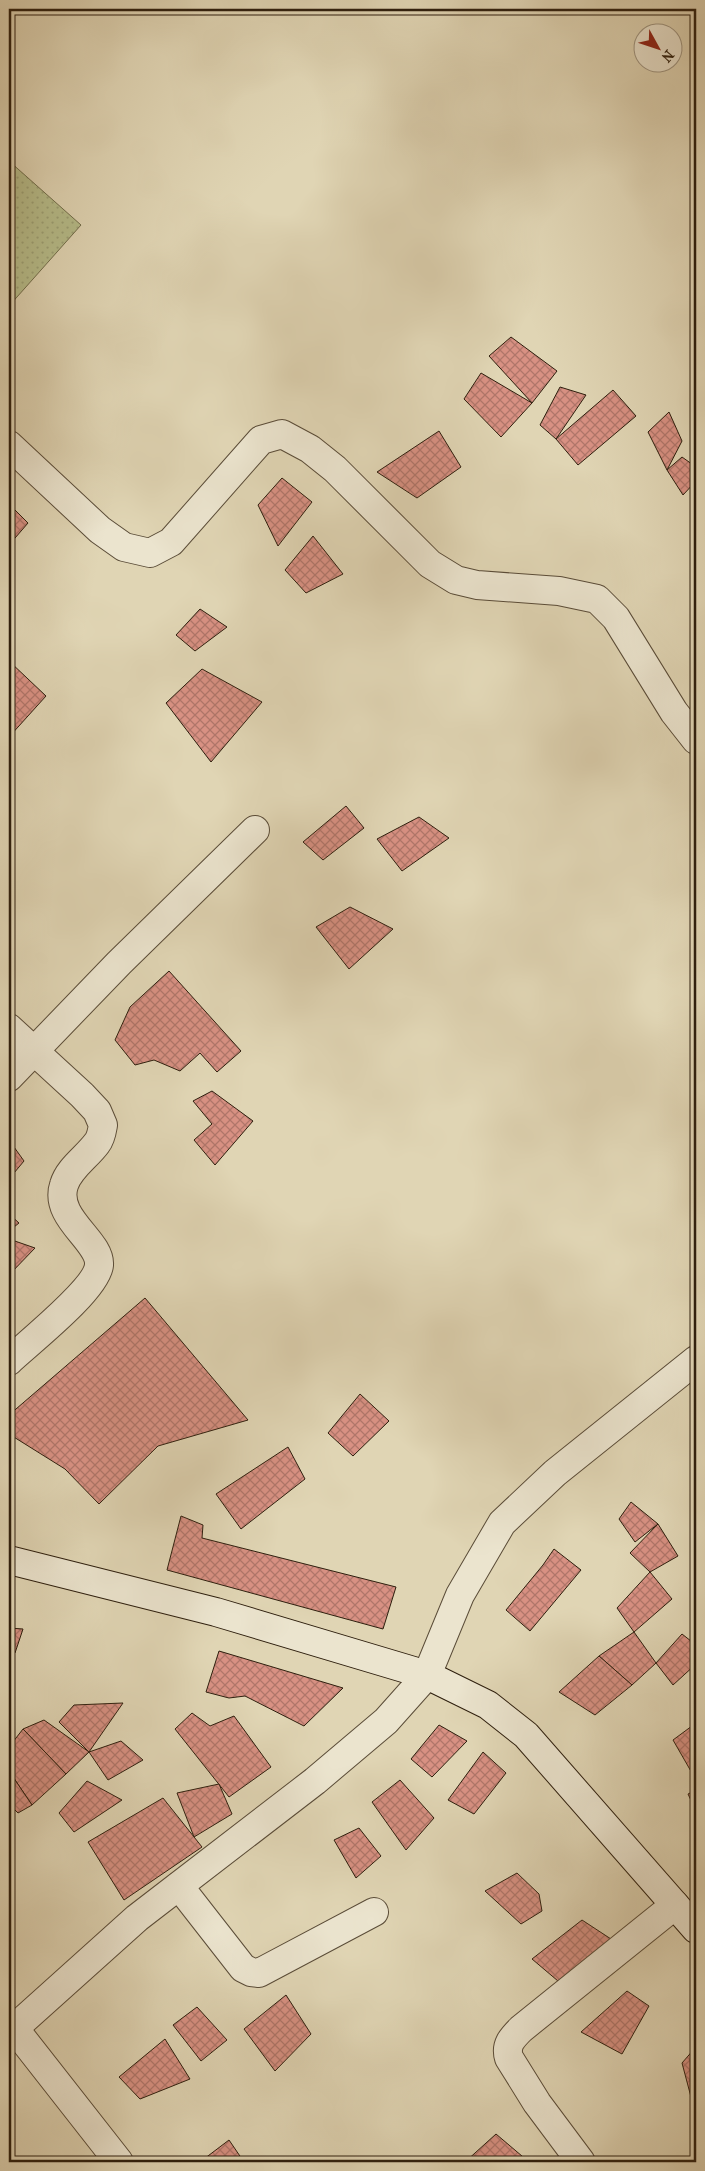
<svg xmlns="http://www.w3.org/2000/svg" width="705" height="2171" viewBox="0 0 705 2171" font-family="'IM FELL French Canon',serif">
<defs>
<pattern id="grass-dots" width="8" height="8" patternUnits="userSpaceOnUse" patternTransform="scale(1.25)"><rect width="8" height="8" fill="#b6bc8a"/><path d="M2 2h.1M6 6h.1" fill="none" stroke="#9da176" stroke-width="1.8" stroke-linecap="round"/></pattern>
<pattern id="building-cross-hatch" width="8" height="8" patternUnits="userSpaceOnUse" patternTransform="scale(1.25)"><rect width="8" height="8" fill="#d89183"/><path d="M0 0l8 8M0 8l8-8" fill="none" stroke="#b0766a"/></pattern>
</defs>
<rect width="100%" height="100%" fill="#e0d5b4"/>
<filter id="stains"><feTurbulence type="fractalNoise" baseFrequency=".004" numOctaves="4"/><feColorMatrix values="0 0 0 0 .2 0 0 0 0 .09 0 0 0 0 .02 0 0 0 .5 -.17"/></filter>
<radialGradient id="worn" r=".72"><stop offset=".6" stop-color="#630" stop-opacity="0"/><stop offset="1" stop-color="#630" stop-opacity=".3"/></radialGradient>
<!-- grass -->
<path fill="url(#grass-dots)" stroke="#726e4c" d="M9,161L81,225L9,306Z"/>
<!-- building -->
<g fill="url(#building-cross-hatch)" stroke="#2e1f0e">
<path d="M511,337L557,371L532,403L489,356Z"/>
<path d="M481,373L532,403L501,437L464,399Z"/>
<path d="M560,387L586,395L556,439L540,425Z"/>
<path d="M613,390L636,416L578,465L556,439Z"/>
<path d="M669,412L682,441L667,470L648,432Z"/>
<path d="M439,431L461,467L417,498L377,472Z"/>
<path d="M682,457L696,467V481L683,495L667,470Z"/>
<path d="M282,478L312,502L278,546L258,505Z"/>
<path d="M9,504L28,523L9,545Z"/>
<path d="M313,536L343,574L306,593L285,570Z"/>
<path d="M200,609L227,627L195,651L176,635Z"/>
<path d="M9,661L46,696L9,737Z"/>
<path d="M202,669L262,702L211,762L166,703Z"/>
<path d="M346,806L364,828L323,860L303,842Z"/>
<path d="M419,817L449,838L402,871L377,839Z"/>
<path d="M350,907L393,929L349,969L316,927Z"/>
<path d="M169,971L241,1051L217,1072L200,1053L180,1071L154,1060L135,1065L115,1040L130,1007Z"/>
<path d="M212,1091L253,1121L215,1165L194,1140L212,1124L193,1101Z"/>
<path d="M9,1140L24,1161L9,1179Z"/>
<path d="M9,1214L19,1223L9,1231Z"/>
<path d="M9,1239L35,1248L9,1275Z"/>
<path d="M145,1298L248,1420L158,1446L99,1504L65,1469L9,1434V1415Z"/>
<path d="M360,1394L389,1421L353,1456L328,1433Z"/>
<path d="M288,1447L305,1479L241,1529L216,1494Z"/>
<path d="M631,1502L658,1524L635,1542L619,1519Z"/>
<path d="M181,1516L203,1525L202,1538L396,1587L383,1629L167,1570Z"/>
<path d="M658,1524L678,1556L650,1572L630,1553Z"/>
<path d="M554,1549L581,1570L530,1631L506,1610L543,1565Z"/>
<path d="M650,1572L672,1599L634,1632L617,1608Z"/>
<path d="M9,1628L23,1629L15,1653L9,1649Z"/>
<path d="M634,1632L656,1663L632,1685L599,1656Z"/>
<path d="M682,1634L696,1645V1664L673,1685L656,1663Z"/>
<path d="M219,1651L343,1688L304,1726L245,1696L229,1698L206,1692Z"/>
<path d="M599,1656L632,1685L595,1715L559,1692Z"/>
<path d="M123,1703L89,1752L59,1722L74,1705Z"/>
<path d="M192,1713L210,1726L234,1716L271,1767L229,1797L175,1729Z"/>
<path d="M44,1720L89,1752L66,1774L23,1729Z"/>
<path d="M696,1723V1780L673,1740Z"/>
<path d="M439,1725L467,1741L432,1777L411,1759Z"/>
<path d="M23,1729L66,1774L32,1805L9,1771V1747Z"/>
<path d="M121,1741L143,1760L108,1780L89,1752Z"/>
<path d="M483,1752L506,1773L474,1814L448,1800Z"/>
<path d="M9,1771L32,1805L18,1813L9,1804Z"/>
<path d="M400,1780L434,1818L406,1850L372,1802Z"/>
<path d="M87,1781L122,1800L74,1832L59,1813Z"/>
<path d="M219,1784L232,1814L194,1837L177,1793Z"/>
<path d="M696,1790V1811L688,1794Z"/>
<path d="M163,1798L202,1847L124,1900L88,1842Z"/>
<path d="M359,1828L381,1856L356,1878L334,1840Z"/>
<path d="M517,1873L539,1894L542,1911L521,1924L485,1891Z"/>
<path d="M582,1920L611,1939L558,1981L532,1959Z"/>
<path d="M627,1991L649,2006L622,2054L581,2032Z"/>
<path d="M286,1995L311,2034L275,2071L244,2029Z"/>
<path d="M197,2007L227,2040L201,2061L173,2025Z"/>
<path d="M165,2039L190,2079L140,2099L119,2077Z"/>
<path d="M695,2048L696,2095L691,2097L682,2063Z"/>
<path d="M496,2134L529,2162H465Z"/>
<path d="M229,2140L244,2162H200Z"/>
</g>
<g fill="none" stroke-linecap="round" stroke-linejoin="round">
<!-- minor casing -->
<g stroke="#5a4c38" stroke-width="30">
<g id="minor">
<path d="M9,445L100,530L124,547L150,553L171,542L261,440L282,434L310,449L335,469L430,564L456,580L477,585L559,591L597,599L616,618L674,712L696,740"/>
<path d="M9,1028L82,1095L97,1111L103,1125C102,1131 101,1138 97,1143C87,1157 69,1168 64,1185C53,1218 101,1241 99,1265C97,1289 28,1343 9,1361"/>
<path d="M9,1077L119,963L255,830"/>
<path d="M179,1886L243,1968L251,1972L259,1973L374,1912"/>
<path d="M14,2028L119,2162"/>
<path d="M581,2162L537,2103L509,2058C505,2045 512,2038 521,2029L675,1905"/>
</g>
</g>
<!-- tertiary casing -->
<g stroke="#5a4c38" stroke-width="30">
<path id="tertiary" d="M9,2033L137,1918L315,1781L386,1721L427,1675L460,1595L502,1523L555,1473L696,1360"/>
</g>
<!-- secondary casing -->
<g stroke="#2e1f0e" stroke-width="30">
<path id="secondary" d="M9,1560L216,1612L427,1675L488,1705L526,1735L696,1929"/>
</g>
<!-- minor -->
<use href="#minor" stroke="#ebe4ce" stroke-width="28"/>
<!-- tertiary -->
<use href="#tertiary" stroke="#ebe4ce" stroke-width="28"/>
<!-- secondary -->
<use href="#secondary" stroke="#ebe4ce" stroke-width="28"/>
</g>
<!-- margin -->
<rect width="705" height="2171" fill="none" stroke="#e0d5b4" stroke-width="30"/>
<rect x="10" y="10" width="685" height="2151" fill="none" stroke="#2e1f0e" stroke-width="2.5"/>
<rect x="15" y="15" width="675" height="2141" fill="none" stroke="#2e1f0e"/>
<!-- north arrow -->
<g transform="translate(658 48) rotate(130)"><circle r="24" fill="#ebe4ce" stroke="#9f9581"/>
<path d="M0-4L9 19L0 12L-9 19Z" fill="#8f2418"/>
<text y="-8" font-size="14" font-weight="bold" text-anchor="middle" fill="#2e1f0e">N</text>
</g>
<rect width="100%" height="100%" filter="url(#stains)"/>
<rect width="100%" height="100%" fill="url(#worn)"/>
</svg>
